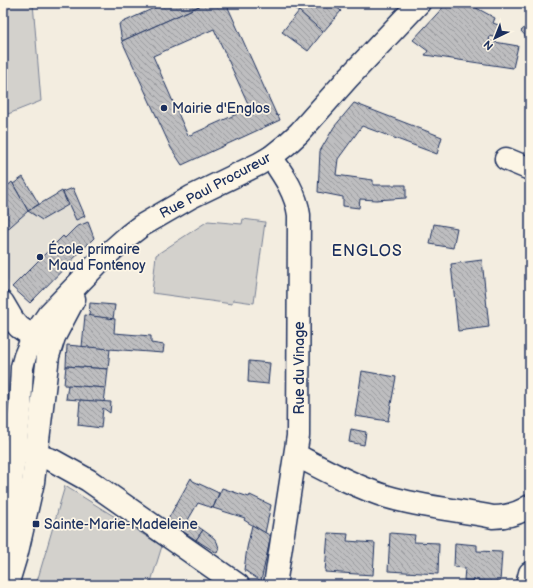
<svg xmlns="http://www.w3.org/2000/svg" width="533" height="588" viewBox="0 0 533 588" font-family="'Balsamiq Sans',sans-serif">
<defs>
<pattern id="building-back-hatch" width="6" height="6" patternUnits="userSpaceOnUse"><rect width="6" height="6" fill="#bebec0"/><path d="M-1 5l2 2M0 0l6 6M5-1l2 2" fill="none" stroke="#9a9b9f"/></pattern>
</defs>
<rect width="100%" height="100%" fill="#f3ede0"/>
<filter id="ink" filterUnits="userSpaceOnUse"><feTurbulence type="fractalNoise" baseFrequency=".025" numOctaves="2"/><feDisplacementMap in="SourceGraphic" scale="8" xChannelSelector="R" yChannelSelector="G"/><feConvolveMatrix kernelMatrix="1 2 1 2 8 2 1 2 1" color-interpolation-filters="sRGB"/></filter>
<g filter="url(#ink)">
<!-- built -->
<path fill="#e3dfd6" d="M73,188L94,238L30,303L12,287L3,275V233L28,211L62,191Z"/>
<!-- green -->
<g fill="#d3d1cc" stroke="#778095">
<path d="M3,3H33L41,101L3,116Z"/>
<path d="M243,219L265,222L254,303L233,300L232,304L152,293L156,255L208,221L242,224Z"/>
<path d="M65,486L162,546L150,585H36Z"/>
</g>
<!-- building -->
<g fill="url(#building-back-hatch)" stroke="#1b2f5e" fill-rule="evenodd">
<path d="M165,3H206L122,41L119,24Z"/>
<path d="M206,3H226L277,116L278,115L280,120L182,165L171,148L122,41ZM214,29L250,108L188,136L153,56Z"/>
<path d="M288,3H332L341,11L323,32Z"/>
<path d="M447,3H472L471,5L495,18L493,23L501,26L498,38L490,36L489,41L518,46L513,68L425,55L428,51L413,40Z"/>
<path d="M299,11L323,32L308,51L282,32Z"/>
<path d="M530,23V41L521,31Z"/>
<path d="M354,103L442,137L437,154L362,126L338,159L336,175L373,180V185H406V198L376,200L360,199L359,208L343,206V197L318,192L320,151L334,127Z"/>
<path d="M23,177L39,204L28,211L13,184Z"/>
<path d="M12,182L28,211L3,233V190Z"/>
<path d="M73,188L85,216L76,220L63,192Z"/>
<path d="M62,191L68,205L42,220L28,211Z"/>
<path d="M88,222L94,238L30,303L12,287L63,236L65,238L76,227Z"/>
<path d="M434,224L457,228L453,248L430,244Z"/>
<path d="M482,260L489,327L458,331L451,264Z"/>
<path d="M90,303L115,305L113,319L89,316Z"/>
<path d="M85,315L115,319L114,333L151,336V343L164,345L163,353L82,347Z"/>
<path d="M67,345L110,349L108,369L66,366Z"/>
<path d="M249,361L270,363L268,384L248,382Z"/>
<path d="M66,366L108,369L106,388L64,385Z"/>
<path d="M362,371L396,377L388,421L355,416Z"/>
<path d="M68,385L106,388L104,402L66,399Z"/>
<path d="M80,400L111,402L110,413L103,408L101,428L78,425Z"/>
<path d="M351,429L366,432L364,445L349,442Z"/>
<path d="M191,478L193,481L219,493L213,508L198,503L188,520L203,530L196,540L167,521Z"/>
<path d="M222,488L249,497L250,495L271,505L265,533L244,520L245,518L213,508Z"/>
<path d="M252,525L271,536L261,581L244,570L247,548Z"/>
<path d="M203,530L214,538L217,542L219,548L217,553L196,540Z"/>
<path d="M328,533L348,534L347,541L375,543L373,575L325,572Z"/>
<path d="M390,533L415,535L414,542L439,543L438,574L388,571Z"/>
<path d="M455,543L477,545V551L502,552L500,582L464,580L465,568L454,567Z"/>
</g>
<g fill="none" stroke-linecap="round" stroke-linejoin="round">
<!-- minor casing -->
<g stroke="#1b2f5e" stroke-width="25">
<g id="minor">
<path d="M271,157C284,176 296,193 299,215L298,436L275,585"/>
<path d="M506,159L530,169"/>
<path d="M3,303L13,320L19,327L33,337"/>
<path d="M23,451L52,460L88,480L238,585"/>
<path d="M296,455C325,470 356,487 388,497C421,507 458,510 493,517C507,517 518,514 530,506"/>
<path d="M3,550L20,408L22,367L25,356L33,337L48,315L101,260L128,236L141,226L191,197L259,164L271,157L286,145L299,133L348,78L419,3"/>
<path d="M7,585L17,552L33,482L48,356L54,337L74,299"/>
<path d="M527,585L530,573"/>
</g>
</g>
<!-- minor -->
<use href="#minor" stroke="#fcf5e5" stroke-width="22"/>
</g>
</g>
<!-- markers -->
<g fill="#1b2f5e" stroke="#fcf5e5" stroke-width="1.5">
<circle cx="164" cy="108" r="4"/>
<circle cx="40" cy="257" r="4"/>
<rect x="32" y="520" width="8" height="8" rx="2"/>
</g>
<g text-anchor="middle" stroke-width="3.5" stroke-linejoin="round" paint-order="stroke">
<!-- poi labels -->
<g font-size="14" fill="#1b2f5e" stroke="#fcf5e5" text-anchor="start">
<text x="172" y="113">Mairie d'Englos</text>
<text x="48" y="254">École primaire<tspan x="48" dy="16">Maud Fontenoy</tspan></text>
<text x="44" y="529">Sainte-Marie-Madeleine</text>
</g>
<!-- street labels -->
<g font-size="14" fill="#1b2f5e" stroke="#fcf5e5">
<text transform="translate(215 185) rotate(-28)" y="5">Rue Paul Procureur</text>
<text transform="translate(299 368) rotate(-90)" y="5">Rue du Vinage</text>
</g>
<!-- quarter labels -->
<g font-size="16" letter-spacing="1" fill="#1b2f5e" stroke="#fcf5e5">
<text x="367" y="256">ENGLOS</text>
</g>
</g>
<!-- margin -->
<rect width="533" height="588" fill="none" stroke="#fcf5e5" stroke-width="16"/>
<rect x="8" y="8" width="517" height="572" fill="none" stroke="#1b2f5e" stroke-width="1.5" filter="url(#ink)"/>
<!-- north arrow -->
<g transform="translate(495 38) rotate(223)" stroke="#fcf5e5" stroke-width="3" paint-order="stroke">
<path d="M0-3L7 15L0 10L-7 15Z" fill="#1b2f5e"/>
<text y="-6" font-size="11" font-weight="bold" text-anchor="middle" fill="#1b2f5e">N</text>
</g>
</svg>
